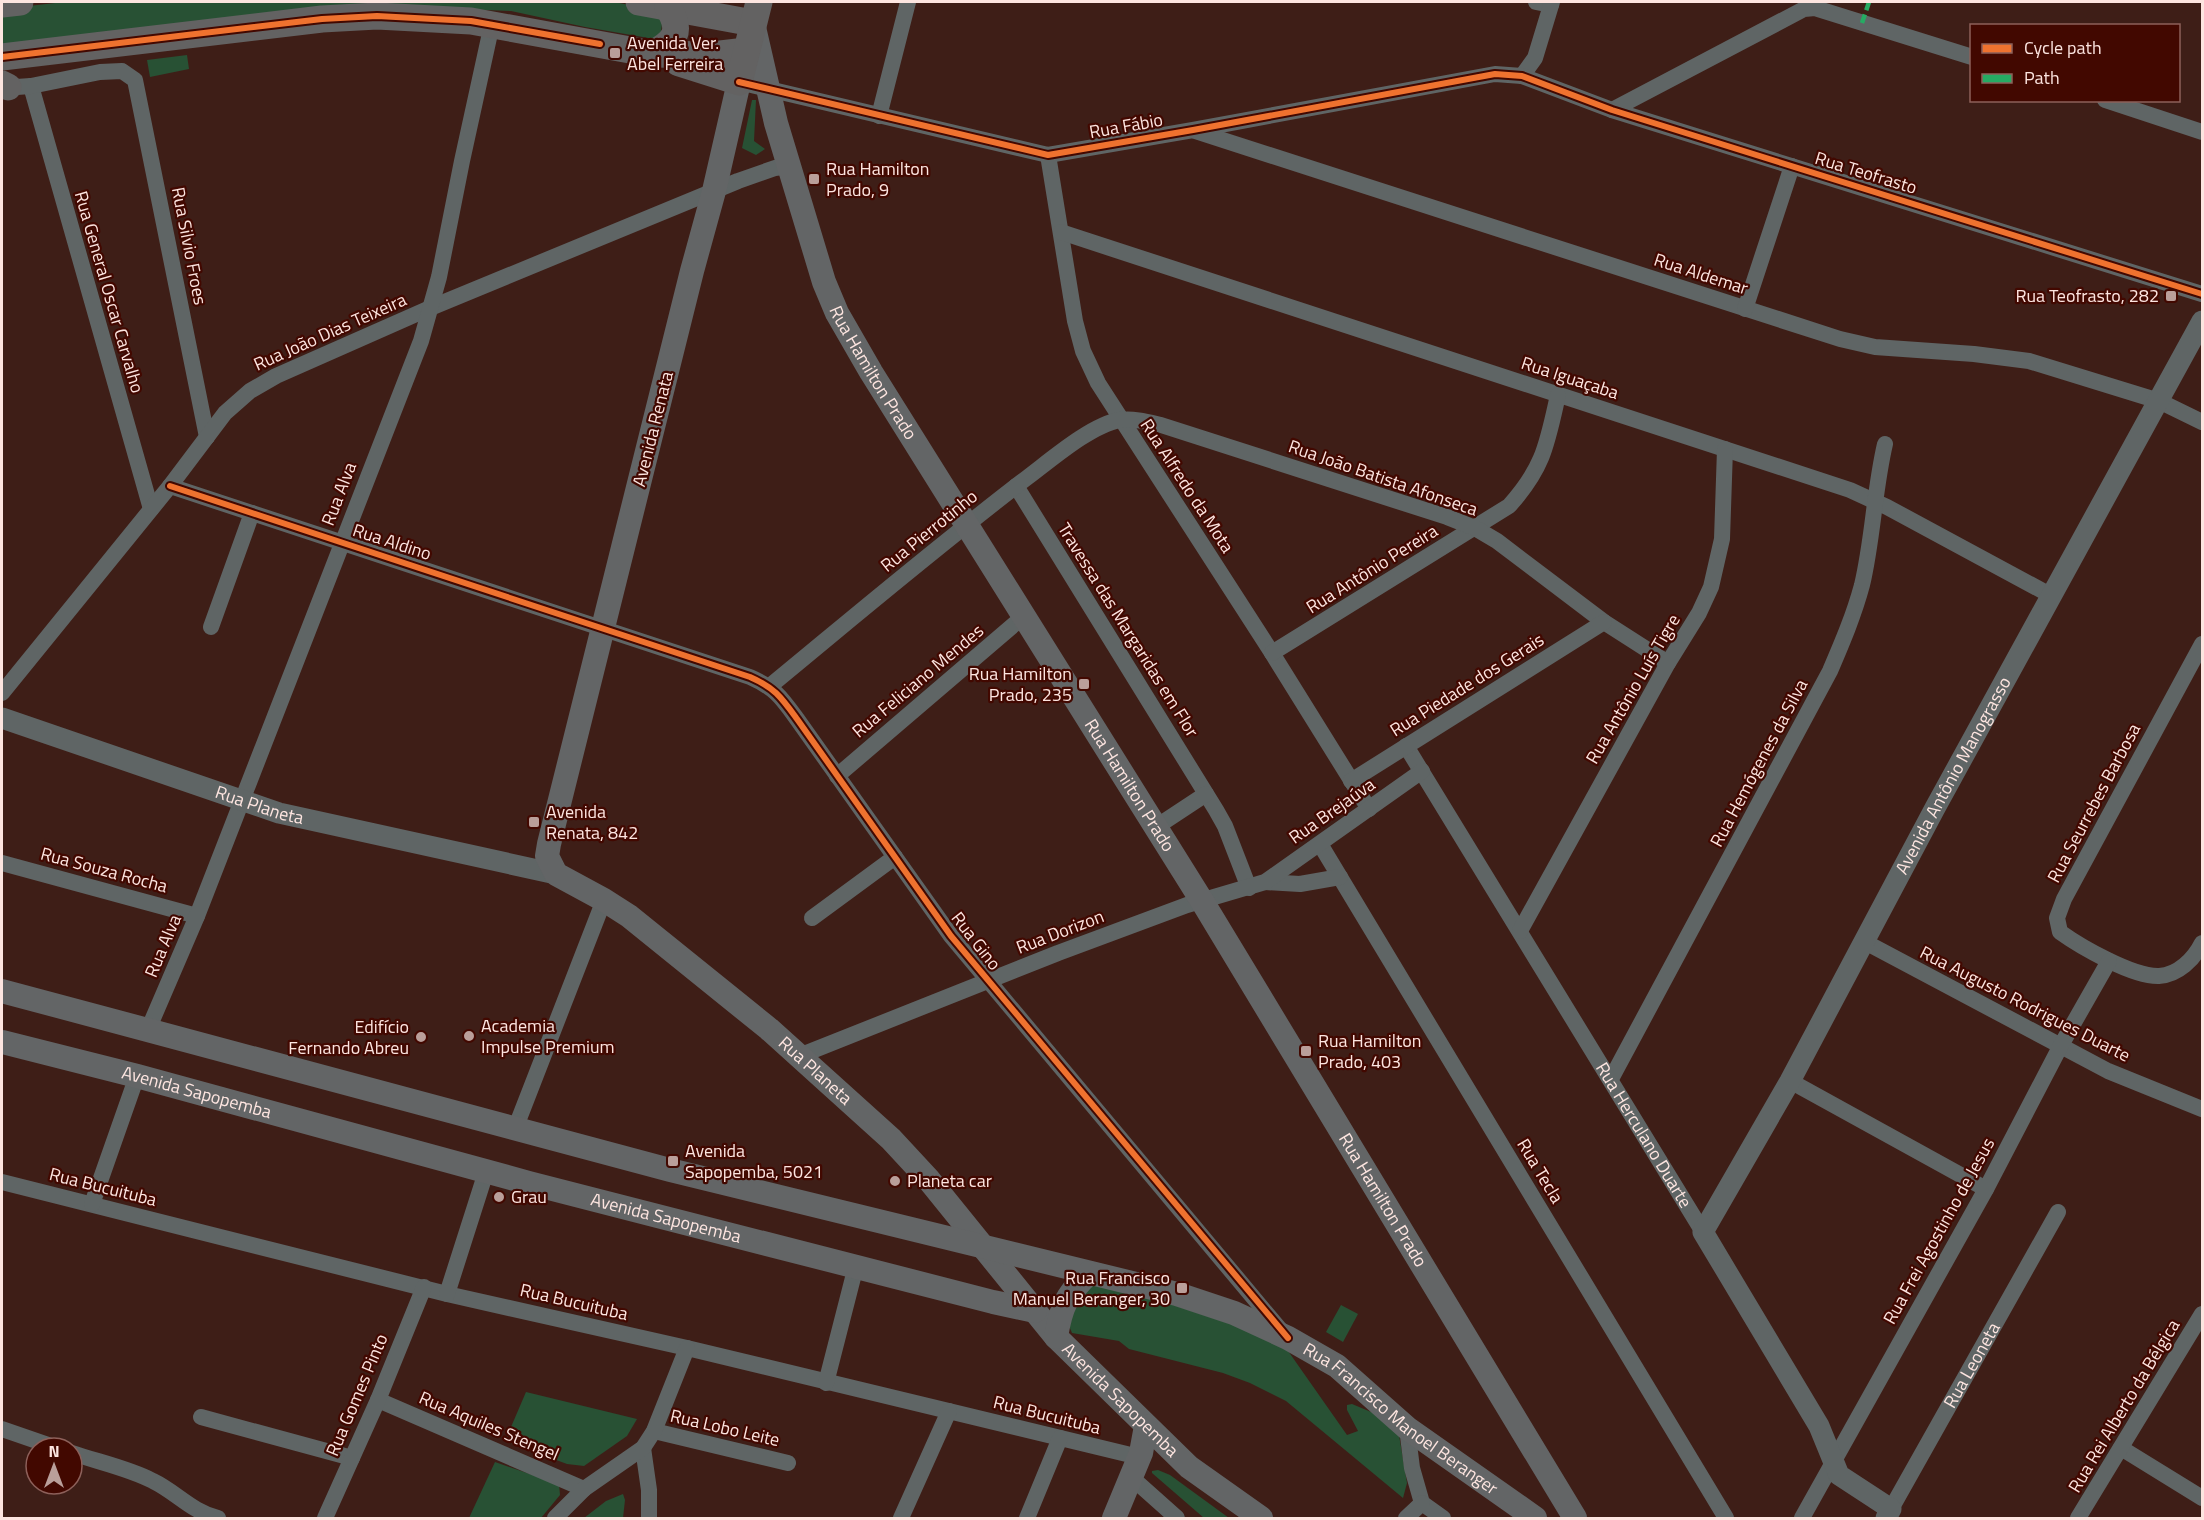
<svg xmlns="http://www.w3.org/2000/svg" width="2204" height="1520" viewBox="0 0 2204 1520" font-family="'Titillium Web',sans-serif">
<rect width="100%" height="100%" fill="#3e1e17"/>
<!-- green -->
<g fill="#285134">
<path d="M64,2H614L651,9L663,16L660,40L585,27L511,11L365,5L2,53V9Z"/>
<path d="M187,55L189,69L150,77L147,60Z"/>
<path d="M752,100H756L754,141L765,149L756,155L742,148Z"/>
<path d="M1098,1285L1212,1314L1286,1348L1347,1435L1358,1431L1347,1410V1405L1352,1404L1383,1417L1398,1429L1407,1483L1403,1498L1286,1401L1250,1383L1223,1373L1129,1349L1119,1341L1072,1333L1067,1321L1080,1289Z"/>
<path d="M1341,1305L1358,1314L1343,1342L1326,1332Z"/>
<path d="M526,1392L637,1419L627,1436L584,1466L567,1464L505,1441Z"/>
<path d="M495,1462L559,1484L560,1495L541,1518H469Z"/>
<path d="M1158,1470L1170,1475L1229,1518H1204L1152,1473V1471Z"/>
<path d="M623,1494L625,1500L623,1518H584L606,1501Z"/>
</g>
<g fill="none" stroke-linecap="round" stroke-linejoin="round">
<!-- minor -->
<g stroke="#5f6565" stroke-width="16">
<path d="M1536,2L1551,5"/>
<path d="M1522,76L1535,58L1552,2"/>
<path d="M739,82L1048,155L1193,130L1495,74L1522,76L1612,110L2202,294"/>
<path d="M31,86L151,509"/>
<path d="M2,88L31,86L100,72L122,71L135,80L207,437"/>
<path d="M2105,100L2202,132"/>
<path d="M1612,110L1804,9L1815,8L1972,57"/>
<path d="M879,116L908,2"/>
<path d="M1195,131L1840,339L1875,347L1974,354L2029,361L2159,401L2202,422"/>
<path d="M1048,155L1075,321L1083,351L1098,383L1272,653L1369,809"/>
<path d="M1061,232L1850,490L1887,507L2052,596"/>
<path d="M1745,309L1792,166"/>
<path d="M170,486L750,677C775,688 781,697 797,719L951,936L1283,1333"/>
<path d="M1016,486L1216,810L1225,826L1249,888"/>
<path d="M211,627L252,513"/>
<path d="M2202,644L2064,899L2057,918L2060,932C2081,947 2133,977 2159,976C2178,975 2194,959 2202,943"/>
<path d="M1272,653L1509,506C1544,467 1547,444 1558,395"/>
<path d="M770,686C855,616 940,544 1028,477C1052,459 1091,425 1120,420C1133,418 1148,422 1161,425L1447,517L1475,528L1497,541L1604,622L1668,663"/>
<path d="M2,693L170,486L225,413L250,391L276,376L430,308L738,181L775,168L790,166"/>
<path id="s1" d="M1406,746L1703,1232"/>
<path d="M837,776L1024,616"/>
<path d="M1351,781L1604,622"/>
<path d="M1156,827L1206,794"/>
<path d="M1320,844L1726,1518"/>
<path d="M2,863L197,916"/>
<path d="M1265,882L1300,884L1340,877"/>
<path d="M812,918L895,857"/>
<path d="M1520,931L1668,663L1699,613L1711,587L1722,539L1725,449"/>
<path d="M1865,942L2108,1071L2202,1109"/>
<path d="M148,1030L197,916L421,341L439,277L462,161L492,24"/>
<path d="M799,1056L1058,953L1187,905L1265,882L1422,771"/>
<path d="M1611,1079L1830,671C1842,643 1854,615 1862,585C1873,539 1874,491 1885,444"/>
<path d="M1790,1081L1986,1189"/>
<path d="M515,1129L604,900"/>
<path d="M2,1182L447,1294L687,1348L1139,1457"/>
<path d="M92,1204L137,1076"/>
<path d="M447,1294L486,1172"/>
<path d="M826,1383L856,1266"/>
<path d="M378,1400L584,1489"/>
<path d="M201,1417L352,1458"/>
<path d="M1407,1428L1412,1468L1422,1503"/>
<path d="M2,1429L57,1448"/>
<path d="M654,1431L788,1463"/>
<path d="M643,1448L649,1490V1518"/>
<path d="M2121,1448L2202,1498"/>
<path d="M72,1453C98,1462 128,1468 153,1481C176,1492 192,1512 218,1518"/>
<path d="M1131,1477L1177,1518"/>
<path d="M1422,1503L1443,1518"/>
<path id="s2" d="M1891,1509L2058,1212"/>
<path d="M325,1518L378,1400L424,1287"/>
<path d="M555,1518L584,1489L643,1448L654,1431L687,1348"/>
<path d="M901,1518L949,1411"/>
<path d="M1027,1518L1060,1438"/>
<path d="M1406,1518L1422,1503"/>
<path d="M1802,1518L1986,1189L2060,1047L2109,961"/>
<path d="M2078,1518L2202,1314"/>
</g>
<!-- tertiary -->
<g stroke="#5f6565" stroke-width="21">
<path id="s3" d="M2,718L279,813L556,874"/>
<path id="s4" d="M1886,1518L1891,1509L1839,1475L1819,1426L1703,1232L1790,1081L1935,808L2202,321"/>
</g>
<!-- secondary -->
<g stroke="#636566" stroke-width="24">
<path id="s5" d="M753,23L776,123L824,282L837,313L871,372L1202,901L1575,1518"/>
<path id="s6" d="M739,82L714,191L692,271L549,844L547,856L556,874L604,900L629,916L769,1029L891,1139L929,1180L1056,1337L1189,1467L1261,1518"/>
<path id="s7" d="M2,991L670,1170L1177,1294L1234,1313L1288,1338L1337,1366L1407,1428L1535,1518"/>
<path id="s8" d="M2,1042L137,1076L529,1183L993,1302L1035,1311"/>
<path d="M1056,1337C1061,1306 1067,1294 1089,1273"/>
<path d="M1114,1518L1141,1453L1146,1426"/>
</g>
<!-- primary -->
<g stroke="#636262" stroke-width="27">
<path d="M639,2L753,23"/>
<path d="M2,4L20,2"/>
<path d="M652,54C675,41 683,32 668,7"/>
<path d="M2,57L322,19L377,16L471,21L652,54L712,55L746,51"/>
<path d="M679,63L739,82L759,2"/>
<path d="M2,84L8,87"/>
</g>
<!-- quiet -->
<path stroke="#26ab63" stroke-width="4.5" stroke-dasharray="9 4.5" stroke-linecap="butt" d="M1862,23L1869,2"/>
<!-- cycleway casing -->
<g stroke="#420800" stroke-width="10">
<g id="cycleway">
<path d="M2,57L322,19L377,16L471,21L600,44"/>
<path d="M739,82L1048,155L1193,130L1495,74L1522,76L1612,110L2202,294"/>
<path d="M170,486L750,677C775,688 781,697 797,719L951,936L1288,1338"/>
</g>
</g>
<!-- cycleway -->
<use href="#cycleway" stroke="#ef722f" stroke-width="6"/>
</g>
<!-- markers -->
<g fill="#ba9f9a" stroke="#420800" stroke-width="2">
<rect x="609" y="47" width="12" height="12" rx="3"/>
<rect x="808" y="173" width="12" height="12" rx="3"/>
<rect x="2165" y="290" width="12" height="12" rx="3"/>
<rect x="1078" y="678" width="12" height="12" rx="3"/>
<rect x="528" y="816" width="12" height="12" rx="3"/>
<circle cx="469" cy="1036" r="6"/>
<circle cx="421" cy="1037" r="6"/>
<rect x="1300" y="1045" width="12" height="12" rx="3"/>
<rect x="667" y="1155" width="12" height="12" rx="3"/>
<circle cx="895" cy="1181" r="6"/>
<circle cx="499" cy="1197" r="6"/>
<rect x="1176" y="1282" width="12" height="12" rx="3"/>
</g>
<g text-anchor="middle" stroke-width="4.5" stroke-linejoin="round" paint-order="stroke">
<!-- poi labels -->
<g font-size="18" fill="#fde5e0" stroke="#420800" text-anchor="start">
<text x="627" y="49">Avenida Ver.<tspan x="627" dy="21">Abel Ferreira</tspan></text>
<text x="826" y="175">Rua Hamilton<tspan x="826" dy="21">Prado, 9</tspan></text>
<text x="2159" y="302" text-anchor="end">Rua Teofrasto, 282</text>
<text x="1072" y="680" text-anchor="end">Rua Hamilton<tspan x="1072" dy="21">Prado, 235</tspan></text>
<text x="546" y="818">Avenida<tspan x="546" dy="21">Renata, 842</tspan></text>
<text x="481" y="1032">Academia<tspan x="481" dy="21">Impulse Premium</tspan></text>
<text x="409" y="1033" text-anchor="end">Edifício<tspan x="409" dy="21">Fernando Abreu</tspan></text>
<text x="1318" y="1047">Rua Hamilton<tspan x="1318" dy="21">Prado, 403</tspan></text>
<text x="685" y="1157">Avenida<tspan x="685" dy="21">Sapopemba, 5021</tspan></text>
<text x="907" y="1187">Planeta car</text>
<text x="511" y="1203">Grau</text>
<text x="1170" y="1284" text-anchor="end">Rua Francisco<tspan x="1170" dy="21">Manuel Beranger, 30</tspan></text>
</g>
<!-- street labels -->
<g font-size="18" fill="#fde5e0" stroke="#420800">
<text transform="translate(1126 126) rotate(-10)" y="6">Rua Fábio</text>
<text transform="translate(1866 173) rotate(17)" y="6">Rua Teofrasto</text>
<text transform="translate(189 246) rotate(79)" y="6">Rua Silvio Froes</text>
<text transform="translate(1701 274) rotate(18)" y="6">Rua Aldemar</text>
<text transform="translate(109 292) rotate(74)" y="6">Rua General Oscar Carvalho</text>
<text transform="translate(330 332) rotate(-24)" y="6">Rua João Dias Teixeira</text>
<text dy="6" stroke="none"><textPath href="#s5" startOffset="372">Rua Hamilton Prado</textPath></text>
<text transform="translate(1570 378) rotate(18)" y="6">Rua Iguaçaba</text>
<text transform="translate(653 429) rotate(-76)" y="6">Avenida Renata</text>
<text transform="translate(1383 478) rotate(19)" y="6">Rua João Batista Afonseca</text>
<text transform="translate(1187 486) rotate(57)" y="6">Rua Alfredo da Mota</text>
<text transform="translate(339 494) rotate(-69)" y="6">Rua Alva</text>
<text transform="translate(929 531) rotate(-39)" y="6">Rua Pierrotinho</text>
<text transform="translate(392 542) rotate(18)" y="6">Rua Aldino</text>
<text transform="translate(1372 569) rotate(-32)" y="6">Rua Antônio Pereira</text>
<text transform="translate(1128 630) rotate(58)" y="6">Travessa das Margaridas em Flor</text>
<text transform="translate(918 681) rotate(-40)" y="6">Rua Feliciano Mendes</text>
<text transform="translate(1467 685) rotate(-32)" y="6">Rua Piedade dos Gerais</text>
<text transform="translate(1633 689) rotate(-60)" y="6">Rua Antônio Luís Tigre</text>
<text transform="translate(1759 763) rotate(-62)" y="6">Rua Hemógenes da Silva</text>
<text dy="6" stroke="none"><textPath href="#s4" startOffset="872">Avenida Antônio Manograsso</textPath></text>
<text dy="6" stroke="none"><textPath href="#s5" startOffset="858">Rua Hamilton Prado</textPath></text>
<text transform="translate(2094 803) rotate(-62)" y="6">Rua Seurrebes Barbosa</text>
<text dy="6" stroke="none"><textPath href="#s3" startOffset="272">Rua Planeta</textPath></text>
<text transform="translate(1332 811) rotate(-35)" y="6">Rua Brejaúva</text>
<text transform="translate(104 870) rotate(15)" y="6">Rua Souza Rocha</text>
<text transform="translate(1060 932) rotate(-21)" y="6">Rua Dorizon</text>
<text transform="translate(976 941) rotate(52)" y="6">Rua Gino</text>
<text transform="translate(163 946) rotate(-67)" y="6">Rua Alva</text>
<text transform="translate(2025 1004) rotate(27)" y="6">Rua Augusto Rodrigues Duarte</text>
<text dy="6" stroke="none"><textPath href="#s6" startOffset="1144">Rua Planeta</textPath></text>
<text dy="6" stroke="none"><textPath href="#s8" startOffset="201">Avenida Sapopemba</textPath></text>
<text dy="6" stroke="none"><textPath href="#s1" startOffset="456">Rua Herculano Duarte</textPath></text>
<text transform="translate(1540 1171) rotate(59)" y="6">Rua Tecla</text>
<text transform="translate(103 1187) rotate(14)" y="6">Rua Bucuituba</text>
<text dy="6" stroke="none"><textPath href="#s5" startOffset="1344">Rua Hamilton Prado</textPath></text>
<text dy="6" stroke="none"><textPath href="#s8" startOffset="687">Avenida Sapopemba</textPath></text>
<text transform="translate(1939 1231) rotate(-61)" y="6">Rua Frei Agostinho de Jesus</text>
<text transform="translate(574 1302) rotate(13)" y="6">Rua Bucuituba</text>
<text dy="6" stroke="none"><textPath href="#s2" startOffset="165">Rua Leoneta</textPath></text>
<text transform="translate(357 1395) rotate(-67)" y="6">Rua Gomes Pinto</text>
<text dy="6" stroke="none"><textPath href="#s6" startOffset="1594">Avenida Sapopemba</textPath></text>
<text transform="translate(2124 1406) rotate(-59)" y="6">Rua Rei Alberto da Bélgica</text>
<text transform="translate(1047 1415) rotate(14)" y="6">Rua Bucuituba</text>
<text dy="6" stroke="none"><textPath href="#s7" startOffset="1472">Rua Francisco Manoel Beranger</textPath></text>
<text transform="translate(489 1426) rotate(23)" y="6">Rua Aquiles Stengel</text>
<text transform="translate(725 1428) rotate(13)" y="6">Rua Lobo Leite</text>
</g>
</g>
<!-- border -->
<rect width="2204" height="1520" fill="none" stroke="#fde5e0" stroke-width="6"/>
<!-- legend -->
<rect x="1970" y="24" width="210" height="78" fill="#420800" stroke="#8d605a" stroke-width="1.5"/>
<rect x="1982" y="44" width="30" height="9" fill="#ef722f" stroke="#8d605a" stroke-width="1.5"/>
<text x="2024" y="54" font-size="18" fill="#fde5e0">Cycle path</text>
<rect x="1982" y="74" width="30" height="9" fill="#26ab63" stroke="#8d605a" stroke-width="1.5"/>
<text x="2024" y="84" font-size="18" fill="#fde5e0">Path</text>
<!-- north arrow -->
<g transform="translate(54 1466)"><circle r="28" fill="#420800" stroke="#8d605a" stroke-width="1.5"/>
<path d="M0-4.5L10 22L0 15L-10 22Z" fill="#ba9f9a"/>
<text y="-9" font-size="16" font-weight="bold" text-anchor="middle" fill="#fde5e0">N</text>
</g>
</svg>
